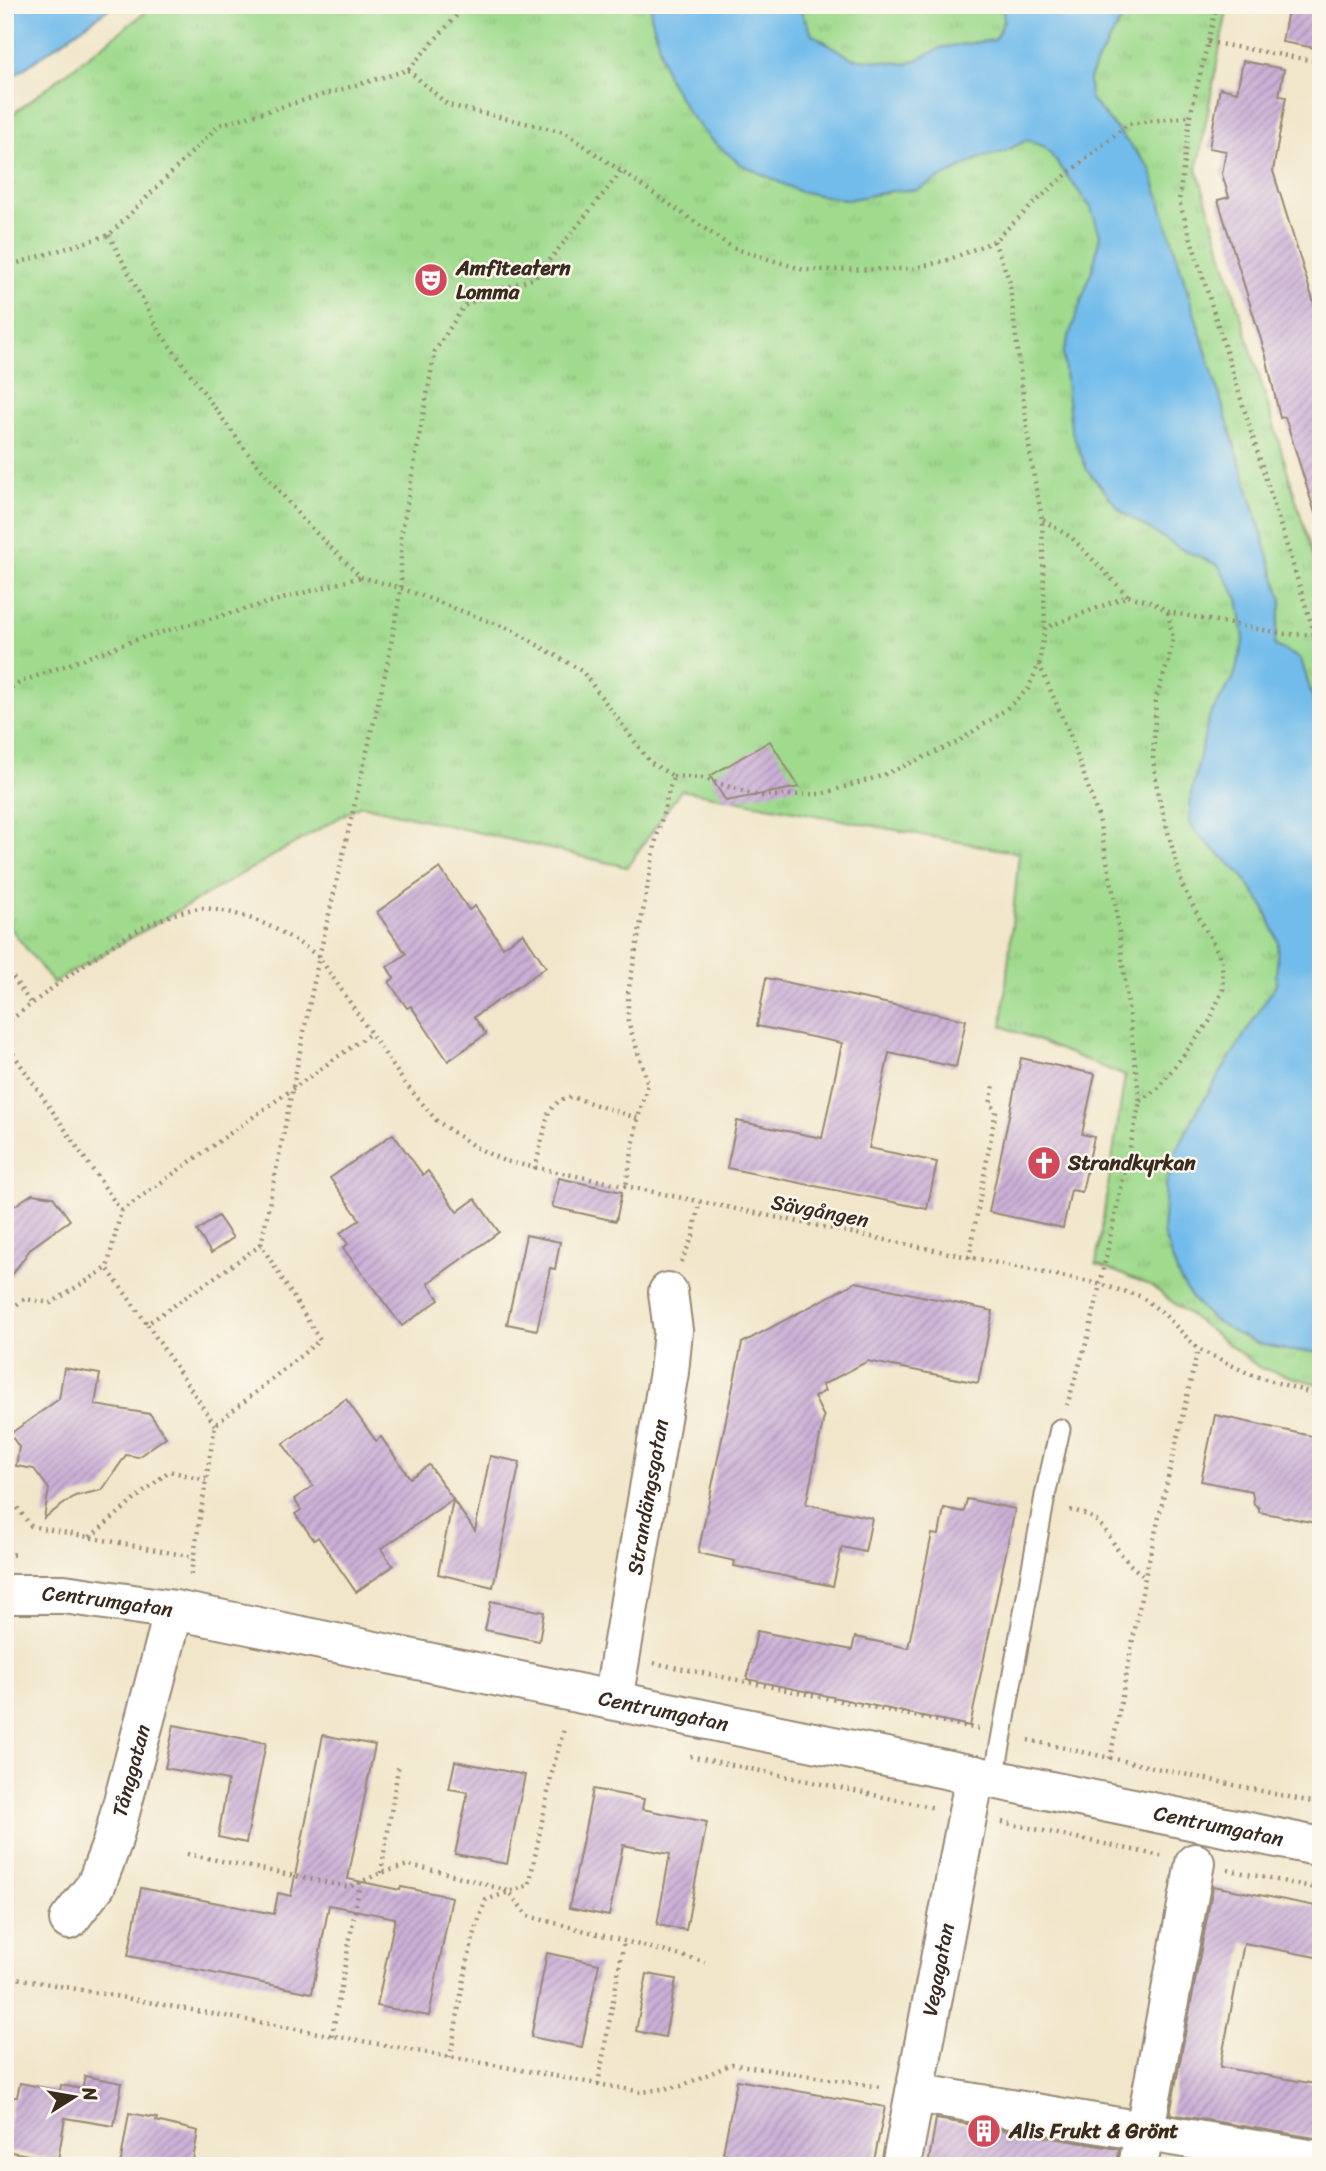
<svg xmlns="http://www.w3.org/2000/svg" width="1326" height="2171" viewBox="0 0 1326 2171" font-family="Sriracha,sans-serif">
<defs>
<pattern id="park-tufts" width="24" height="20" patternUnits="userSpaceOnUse" patternTransform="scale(1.75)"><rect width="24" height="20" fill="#9fda8d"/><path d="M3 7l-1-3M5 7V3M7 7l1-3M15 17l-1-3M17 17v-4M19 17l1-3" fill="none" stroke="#8abb79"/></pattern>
<pattern id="building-hatch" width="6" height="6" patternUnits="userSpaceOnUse" patternTransform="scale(1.75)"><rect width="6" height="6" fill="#cbb0d7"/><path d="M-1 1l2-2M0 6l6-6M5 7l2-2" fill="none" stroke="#a68fae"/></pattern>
</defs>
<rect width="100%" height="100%" fill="#fbf7ec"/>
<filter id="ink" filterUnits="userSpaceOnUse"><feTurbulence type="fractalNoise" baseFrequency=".0143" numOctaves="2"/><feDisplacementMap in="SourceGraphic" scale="14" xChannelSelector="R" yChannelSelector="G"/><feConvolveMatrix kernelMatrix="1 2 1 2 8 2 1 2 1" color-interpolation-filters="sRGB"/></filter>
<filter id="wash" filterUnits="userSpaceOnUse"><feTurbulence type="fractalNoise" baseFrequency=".00686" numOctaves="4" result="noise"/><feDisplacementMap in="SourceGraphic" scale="28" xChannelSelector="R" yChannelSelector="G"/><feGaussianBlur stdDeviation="1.57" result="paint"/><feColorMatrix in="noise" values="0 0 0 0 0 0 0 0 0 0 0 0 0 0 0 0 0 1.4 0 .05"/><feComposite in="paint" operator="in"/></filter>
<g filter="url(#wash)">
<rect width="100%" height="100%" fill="#f1e6ca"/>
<!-- park -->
<path fill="url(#park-tufts)" stroke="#6d8256" stroke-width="2" d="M155,5H1228L1197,169L1321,583V1385L1260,1368L1150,1285L1096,1264L1125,1076L1002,1026L1019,853L681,790L627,867L361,805L53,983L5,921V120Z"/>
<!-- water -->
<g fill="#72bceb" stroke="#567384" stroke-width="2">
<path d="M5,5H114L5,82Z"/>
<path d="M651,5H798L812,34L852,58L908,64L943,47L995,40L1004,20L1002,5H1130L1094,67L1089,79L1090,98L1150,168L1282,600L1274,645L1301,659L1321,726V1352L1291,1351L1260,1344L1237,1334L1211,1318L1193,1300L1179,1278L1163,1233L1166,1186L1174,1155L1198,1109L1276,984L1278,941L1264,907L1242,875L1197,834L1189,823L1191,794L1209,717L1234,677L1244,639L1238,599L1218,565L1179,548L1121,511L1087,470L1071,429L1063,353L1093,267L1100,235L1091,208L1045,147L1027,140L1003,152L980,158L917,190L893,191L847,200L798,191L740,164L710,139L688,113L666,74L651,15Z"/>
</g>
<g id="blocks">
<!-- building -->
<g fill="url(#building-hatch)">
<path d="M1289,5H1321V49L1282,42Z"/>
<path d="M1243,61L1284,69L1279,96L1286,97L1273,171L1321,326V512L1315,513L1285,417L1280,418L1266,356L1218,200L1229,197L1222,174L1226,151L1209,148L1220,88L1237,92Z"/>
<path d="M770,741L799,787L726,801L710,776Z"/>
<path d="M440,868L469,910L475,906L503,947L523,933L546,967L474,1017L486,1034L448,1061L411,1006L407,1008L389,982L394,978L387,967L406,954L377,912Z"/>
<path d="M766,978L966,1020L956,1067L889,1053L869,1148L937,1162L927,1209L727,1168L737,1121L822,1138L842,1043L757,1026Z"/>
<path d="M1021,1058L1095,1074L1082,1134L1094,1137L1082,1192L1071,1190L1063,1228L989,1212Z"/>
<path d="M393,1134L423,1175L428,1171L457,1212L475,1199L499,1232L428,1283L439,1300L402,1326L343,1248L348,1244L340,1233L360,1220L330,1178Z"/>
<path d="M559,1178L622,1192L616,1221L552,1207Z"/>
<path d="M32,1194L53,1197L70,1220L31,1248L5,1285V1212Z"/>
<path d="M218,1216L233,1238L211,1253L197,1231Z"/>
<path d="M526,1235L560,1242L555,1269L550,1268L537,1330L507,1324Z"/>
<path d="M856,1282L993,1311L978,1383L868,1361L822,1385L825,1391L814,1397L824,1417L806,1504L872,1518L865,1552L842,1547L833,1586L734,1566L735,1561L698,1553L742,1343Z"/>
<path d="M64,1368L100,1374L95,1405L150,1414L166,1437L138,1457L126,1455L102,1490L75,1496L44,1518L49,1489L34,1469L16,1466L19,1447L10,1434L59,1399Z"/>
<path d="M346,1399L376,1441L381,1437L410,1478L429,1465L453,1499L381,1549L393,1566L356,1592L318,1537L314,1540L295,1514L301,1510L294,1499L313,1486L283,1444Z"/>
<path d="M1215,1415L1321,1438V1524L1259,1512V1508L1254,1504L1252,1491L1201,1481Z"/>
<path d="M490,1456L520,1462L493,1587L438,1574L453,1500L475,1531Z"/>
<path d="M967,1499L1015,1509L970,1726L747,1679L757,1631L852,1650L855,1637L908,1648L932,1534L939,1535L944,1508L964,1512Z"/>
<path d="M491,1601L544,1612L539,1641L485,1630Z"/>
<path d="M174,1725L266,1743L246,1843L218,1837L228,1780L165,1768Z"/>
<path d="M323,1735L375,1745L348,1879L400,1890L401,1887L452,1897L429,2016L377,2006L395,1918L329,1905L312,1993L128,1956L141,1888L274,1914L278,1893L291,1896Z"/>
<path d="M455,1761L525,1775L507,1864L455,1854L468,1792L449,1789Z"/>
<path d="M593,1789L644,1799L642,1809L707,1822L686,1930L657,1925L670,1854L623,1845L609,1916L569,1908Z"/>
<path d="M1213,1886L1321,1907V1958L1244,1943L1220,2067L1321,2085V2139L1170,2114Z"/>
<path d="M547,1953L599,1964L582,2047L531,2037Z"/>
<path d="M647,1974L676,1979L665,2037L636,2031Z"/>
<path d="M85,2076L122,2083L114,2126L65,2118L58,2160L5,2151L13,2097H17L20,2083L60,2091L61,2085L82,2089Z"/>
<path d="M737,2080L885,2107L873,2166H743L744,2157L723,2153Z"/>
<path d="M129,2113L157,2118L156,2121L198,2131L192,2166H120Z"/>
<path d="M936,2119L1119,2149L1117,2166H928Z"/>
</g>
</g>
</g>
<g filter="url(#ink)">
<use href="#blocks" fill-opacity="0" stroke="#968874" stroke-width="2"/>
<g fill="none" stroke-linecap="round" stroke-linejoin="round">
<!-- lane casing -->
<g stroke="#968874" stroke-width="23">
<path id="lane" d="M994,1779L1045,1496L1060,1429"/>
</g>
<!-- street casing -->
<g stroke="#968874" stroke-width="42">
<g id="street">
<path id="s1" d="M613,1700L669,1372L673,1331L668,1292"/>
<path id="s2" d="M69,1920L96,1885L112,1843L174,1610"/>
<path d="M915,2093L1321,2161"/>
<path id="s3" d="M901,2166L975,1775"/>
<path d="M1138,2166L1195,1863"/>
</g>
</g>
<!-- secondary casing -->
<g stroke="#968874" stroke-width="42">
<g id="secondary">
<path id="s4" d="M5,1594H64L174,1610L244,1624L1321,1847"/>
</g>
</g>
<!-- path -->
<g stroke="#968874" stroke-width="4.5" stroke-dasharray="2 5" stroke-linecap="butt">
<path d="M1217,5L1190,116L1179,201L1321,655"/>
<path d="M1208,42L1321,62"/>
<path d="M408,70L448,105L564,132L733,248L804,270L911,269L948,260L994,241L1054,185L1128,124L1190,116"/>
<path d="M1321,156V166"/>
<path d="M621,172L535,278L500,289L464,306L435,351L401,536V588L388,661L319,957L404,1082L437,1121L475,1147L504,1161L1099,1284L1140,1296L1163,1313L1198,1349L1252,1375L1321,1396"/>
<path d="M109,235L159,331L247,452L304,521L361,577L401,588L512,630L582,671L650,762L673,776L656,840L628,993V1021L648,1084L638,1118L626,1186"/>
<path d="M994,241L1009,279L1031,461L1042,519L1045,628"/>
<path d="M5,267L109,235L219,125L408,70L466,5"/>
<path d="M1043,520L1072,538L1128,596"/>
<path d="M1039,664L1070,735L1098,816L1115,901L1140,1102L1089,1334L1067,1405"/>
<path d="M5,691L23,681L141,638L361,577"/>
<path d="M673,776L702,778L758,796L821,794L881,776L956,743L1005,710L1028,689L1039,664L1045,628L1128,596L1153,602L1168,612L1285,634L1321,635"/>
<path d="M5,966L32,1005"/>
<path d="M5,1024C57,986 138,914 202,908C209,908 217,910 223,911C262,919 288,934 319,957L261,1245L320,1340L215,1425L190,1579"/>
<path d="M5,1042L121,1211L107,1268L147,1324"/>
<path d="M1140,1101L1158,1088L1209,1022L1223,989L1222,960L1183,887L1158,795L1153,759L1156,698L1168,662L1173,639L1168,612"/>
<path d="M535,1169L549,1111L560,1100L572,1097L637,1118"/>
<path d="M121,1211L371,1033"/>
<path d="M969,1258L996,1110L990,1104L994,1085"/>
<path d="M681,1262L693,1236L699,1203"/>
<path d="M5,1312L25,1299L51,1303L107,1268"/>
<path d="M215,1425L147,1324L261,1245"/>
<path d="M5,1491L31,1526L193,1557"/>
<path d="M1070,1510C1106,1516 1106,1538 1127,1561C1132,1567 1139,1572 1145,1577"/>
<path d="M90,1537L169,1471L206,1480"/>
<path d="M5,1554L18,1555"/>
<path d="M654,1663L978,1729"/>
<path d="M1028,1740L1321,1804"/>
<path d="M690,1756L935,1808"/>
<path d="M1110,1759L1145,1577L1198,1349"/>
<path d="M1002,1822L1161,1856"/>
<path d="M187,1854L349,1887L381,1873L408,1865L443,1872L508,1891L528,1916L705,1962"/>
<path d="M1228,1870L1321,1889"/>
<path d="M381,1873L399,1763"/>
<path d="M5,1976L642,2092L681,2086L732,2064L880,2087"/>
<path d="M332,2036L360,1883"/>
<path d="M450,2058C460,2005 466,1950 486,1900L529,1885L553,1768L564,1729H562"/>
<path d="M598,2084L624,1941"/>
</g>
<!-- lane -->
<use href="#lane" stroke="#fff" stroke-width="19"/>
<!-- street -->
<use href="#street" stroke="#fff" stroke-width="38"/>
<!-- secondary -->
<use href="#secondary" stroke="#fff" stroke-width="38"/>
</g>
</g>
<!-- icons -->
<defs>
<g id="theatre-disc" transform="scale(1.75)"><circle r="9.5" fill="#d1495b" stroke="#fbf7ec"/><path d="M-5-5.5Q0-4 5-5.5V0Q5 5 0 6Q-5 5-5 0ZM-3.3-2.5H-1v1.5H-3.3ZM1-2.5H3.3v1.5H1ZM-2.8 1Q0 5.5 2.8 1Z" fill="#fff"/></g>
<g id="church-disc" transform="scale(1.75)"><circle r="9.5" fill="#d1495b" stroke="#fbf7ec"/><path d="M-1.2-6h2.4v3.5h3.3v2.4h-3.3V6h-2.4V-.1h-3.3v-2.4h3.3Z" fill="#fff"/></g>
<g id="building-disc" transform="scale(1.75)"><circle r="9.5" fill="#d1495b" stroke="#fbf7ec"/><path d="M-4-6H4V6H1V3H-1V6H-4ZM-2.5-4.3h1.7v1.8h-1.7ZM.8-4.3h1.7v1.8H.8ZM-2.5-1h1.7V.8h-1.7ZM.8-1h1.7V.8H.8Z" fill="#fff"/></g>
</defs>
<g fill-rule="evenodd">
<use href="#theatre-disc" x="431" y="280"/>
<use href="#church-disc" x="1044" y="1163"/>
<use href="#building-disc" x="984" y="2131"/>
</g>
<g text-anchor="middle" stroke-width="5" stroke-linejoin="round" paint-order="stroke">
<!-- poi labels -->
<g font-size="21" font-weight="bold" fill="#3b2a1e" stroke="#fbf7ec" text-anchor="start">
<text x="456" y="275">Amfiteatern<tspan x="456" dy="24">Lomma</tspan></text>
<text x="1068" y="1170">Strandkyrkan</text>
<text x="1009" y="2138">Alis Frukt &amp; Grönt</text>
</g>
<!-- street labels -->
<g font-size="21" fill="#3b2a1e" stroke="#fbf7ec">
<text transform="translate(820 1211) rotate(11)" y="7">Sävgången</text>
<text dy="7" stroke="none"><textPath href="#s1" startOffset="206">Strandängsgatan</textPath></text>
<text dy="7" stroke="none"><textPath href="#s4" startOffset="103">Centrumgatan</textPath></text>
<text dy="7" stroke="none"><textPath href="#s4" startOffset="670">Centrumgatan</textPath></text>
<text dy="7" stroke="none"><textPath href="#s2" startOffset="164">Tånggatan</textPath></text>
<text dy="7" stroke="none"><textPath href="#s4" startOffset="1237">Centrumgatan</textPath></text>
<text dy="7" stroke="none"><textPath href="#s3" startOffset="200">Vegagatan</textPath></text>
</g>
</g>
<!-- margin -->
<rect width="1326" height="2171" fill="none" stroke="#fbf7ec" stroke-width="28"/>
<!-- north arrow -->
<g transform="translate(74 2097) rotate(79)" stroke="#fbf7ec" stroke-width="5" paint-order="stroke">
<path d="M0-5L12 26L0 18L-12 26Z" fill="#3b2a1e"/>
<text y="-10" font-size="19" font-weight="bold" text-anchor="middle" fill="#3b2a1e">N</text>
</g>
</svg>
